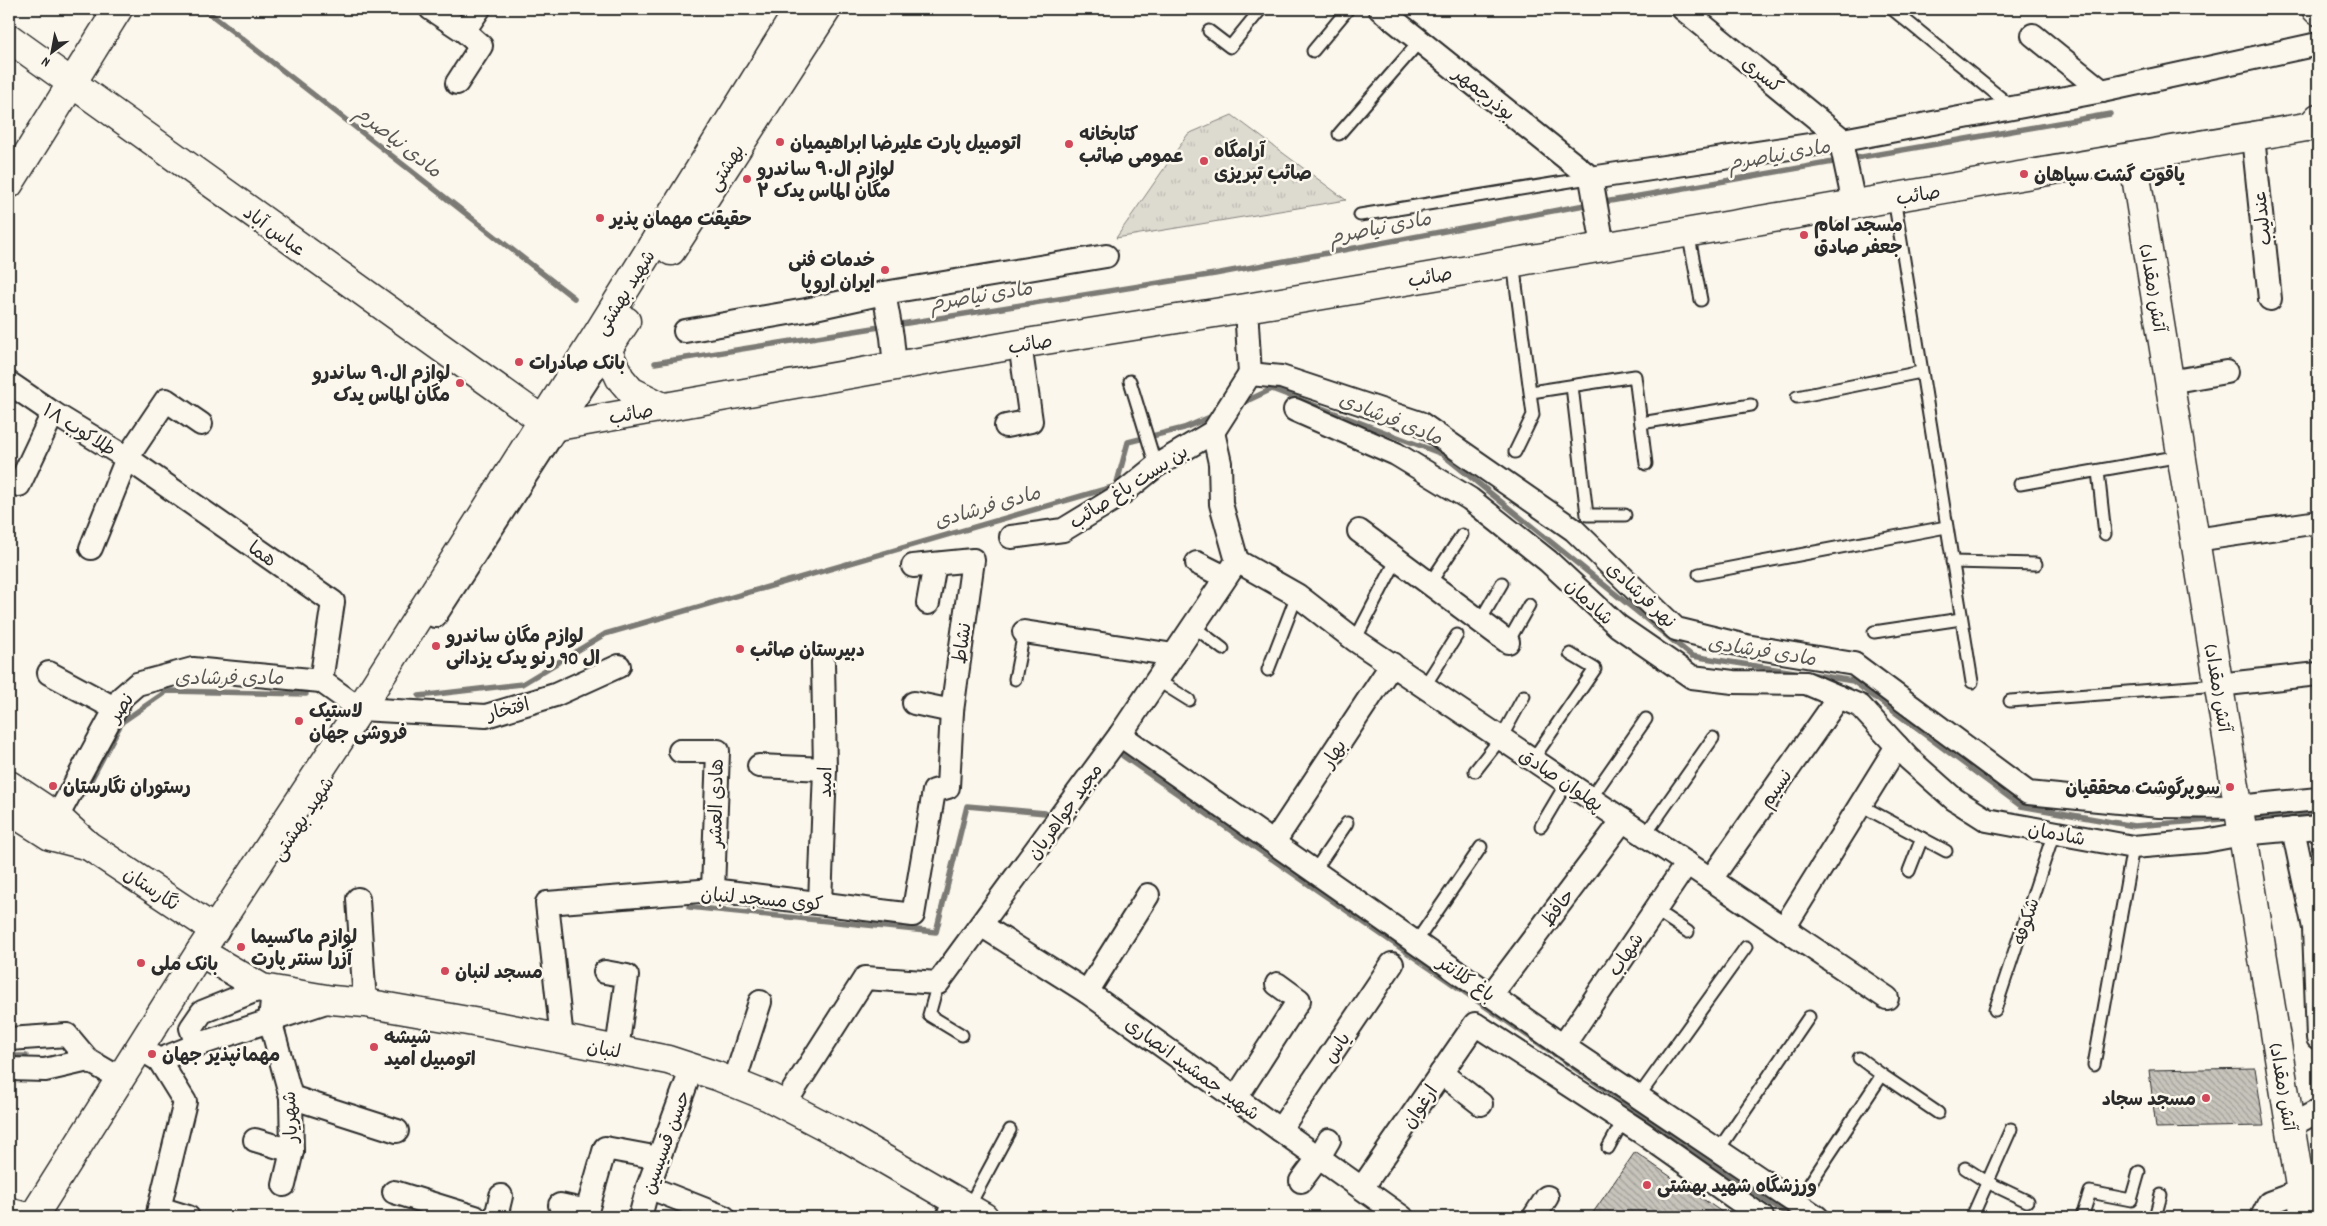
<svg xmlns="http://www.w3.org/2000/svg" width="2327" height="1226" viewBox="0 0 2327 1226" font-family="Dekko,'Playpen Sans Arabic',sans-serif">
<defs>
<pattern id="grass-tufts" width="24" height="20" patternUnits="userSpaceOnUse" patternTransform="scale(1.25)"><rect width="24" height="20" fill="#dddad0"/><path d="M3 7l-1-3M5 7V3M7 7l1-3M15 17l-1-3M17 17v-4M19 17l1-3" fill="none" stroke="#bebbb3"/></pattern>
<pattern id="building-back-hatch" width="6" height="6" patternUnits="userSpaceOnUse" patternTransform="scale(1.25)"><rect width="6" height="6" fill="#c7c4bc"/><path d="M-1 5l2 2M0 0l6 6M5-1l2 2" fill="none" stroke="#a29f99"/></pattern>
</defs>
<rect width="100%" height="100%" fill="#fbf7ec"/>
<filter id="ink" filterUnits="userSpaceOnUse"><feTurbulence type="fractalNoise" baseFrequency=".02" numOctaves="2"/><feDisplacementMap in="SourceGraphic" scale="10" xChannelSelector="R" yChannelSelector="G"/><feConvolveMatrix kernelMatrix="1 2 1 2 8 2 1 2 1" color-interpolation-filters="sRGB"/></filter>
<g filter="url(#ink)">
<!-- grass -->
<path fill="url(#grass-tufts)" stroke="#84827e" d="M1232,115L1346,200L1116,238L1188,134Z"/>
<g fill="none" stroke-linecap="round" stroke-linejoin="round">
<!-- stream -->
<g stroke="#7b7a75" stroke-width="5.5">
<path d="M204,9L574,298"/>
<path d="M1850,159L2110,114"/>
<path d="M1599,203L1839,161"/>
<path d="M895,325L1215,274L1590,204"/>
<path d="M655,363L886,326"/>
<path d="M1240,404L1272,389L1442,454L1692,656L1801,673"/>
<path d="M1810,674L1853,681L2021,806L2134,826L2234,818"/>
<path d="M419,696L522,684L605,634L1116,486L1128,442L1184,428L1215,415"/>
<path d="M1123,756L1790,1217"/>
<path d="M84,793L122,722L167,691L306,694"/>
<path d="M2248,817L2318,813"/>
<path d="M689,907L936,932L967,806L1045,813"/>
<path d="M9,1056H26"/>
<path d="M2277,1217L2278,1216"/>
</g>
</g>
<!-- building -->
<g fill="url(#building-back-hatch)" stroke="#2b2b2b">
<path d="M2255,1068L2264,1126L2156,1128L2149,1070Z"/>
<path d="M1635,1152L1729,1217H1590Z"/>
</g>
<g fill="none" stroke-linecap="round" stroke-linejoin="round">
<!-- lane casing -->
<g stroke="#2b2b2b" stroke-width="15">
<g id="lane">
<path d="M1892,9L2012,107"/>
<path d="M1209,31L1230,47L1261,9"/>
<path d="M1313,51L1348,9"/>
<path d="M1339,134L1420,41"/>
<path d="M1894,198L1972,682"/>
<path d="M1360,215L1589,178"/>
<path d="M1688,232L1701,300"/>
<path d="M1513,262L1533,415L1515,452"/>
<path d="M1130,381L1156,466"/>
<path d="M1572,386L1587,515H1625"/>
<path d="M1531,392L1635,376L1646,464"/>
<path d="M1797,397L1921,372"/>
<path d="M1641,423L1751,405"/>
<path d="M2098,471L2105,534"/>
<path d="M2020,484L2181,456"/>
<path d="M1952,562L2036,564"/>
<path d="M1699,574L1946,527"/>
<path d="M1430,583L1462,535"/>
<path d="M1480,621L1502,583"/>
<path d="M1193,626L1223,649"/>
<path d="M1874,632L1961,619"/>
<path d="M1355,640L1397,559"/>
<path d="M1508,642L1529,605"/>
<path d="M1268,670L1297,595"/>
<path d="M1015,679L1024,632"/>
<path d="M1157,680L1189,700"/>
<path d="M1424,687L1457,635"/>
<path d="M2010,701L2218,685"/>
<path d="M1533,759L1595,669L1570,654"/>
<path d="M1475,771L1501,738L1524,696"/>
<path d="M1591,798L1646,719"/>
<path d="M1860,805L1946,851"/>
<path d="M1541,826L1567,782"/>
<path d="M1645,835L1713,738"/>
<path d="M1315,870L1347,823"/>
<path d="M1909,871L1922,838"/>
<path d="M1655,910L1688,932"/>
<path d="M1416,942L1481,847"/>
<path d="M938,983L929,1015L962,1035"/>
<path d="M1995,1010L2054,832"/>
<path d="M1859,1058L1882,1075"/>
<path d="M2094,1065L2133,847"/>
<path d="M1639,1096L1746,947"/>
<path d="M1608,1148L1623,1121"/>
<path d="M1719,1149L1809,1017"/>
<path d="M1965,1168L1987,1182L2027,1201"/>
<path d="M1797,1203L1882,1075L1938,1113"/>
<path d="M968,1208L1010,1130"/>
<path d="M942,1217L950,1197"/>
<path d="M1972,1217L2011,1129"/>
<path d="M2082,1217L2090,1192L2131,1200L2139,1172"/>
<path d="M2155,1217L2161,1195"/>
</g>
</g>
<!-- street casing -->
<g stroke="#2b2b2b" stroke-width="26">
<g id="street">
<path d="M431,9L464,31L481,46L457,83"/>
<path d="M1380,9L1591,178"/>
<path d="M1683,9L1843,140V152L1854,204"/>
<path d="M464,31L479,9"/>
<path d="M2033,35L2102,91"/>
<path d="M2253,137L2270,299"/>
<path d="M1591,178L1843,140L2102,91L2318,44"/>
<path d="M1591,178L1603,246"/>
<path d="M884,293L892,337L895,366"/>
<path d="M1246,308L1250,374"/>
<path d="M685,331L806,310L884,293L1106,256"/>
<path d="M1250,374L1281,377L1420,423L1574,530L1676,629L1746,646L1854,664L2028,793L2159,806L2238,807L2318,799"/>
<path d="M2169,382L2226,372"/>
<path d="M9,383L53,413L127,458L333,602L321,681"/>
<path d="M1295,410L1396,454L1470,499L1548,561L1618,626L1692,677L1733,682L1806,683L1860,706L1909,759L1954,799L1987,820L2133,847L2205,841L2242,834L2318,827"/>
<path d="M1006,426L1031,421L1020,344"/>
<path d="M19,485L53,413"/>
<path d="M1359,531L1508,642"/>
<path d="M1011,537L1063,530L1119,496L1156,466L1213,432L1250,374"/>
<path d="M2195,540L2318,522"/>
<path d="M91,548L127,458L166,400L201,424"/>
<path d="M1237,561L1297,595L1355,640L1887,998"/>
<path d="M1197,563L1225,577"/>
<path d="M928,603L935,564"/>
<path d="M435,616L607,350"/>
<path d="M1024,632L1174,655"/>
<path d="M49,673L116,709"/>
<path d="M2218,685L2318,674"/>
<path d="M914,703L952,711"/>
<path d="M1120,735L1563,1046L1817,1217"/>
<path d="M680,751H718L713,890"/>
<path d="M759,766L825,769"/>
<path d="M57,817L122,697L137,684L193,669L321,681L360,709L486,716L555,695L619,666"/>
<path d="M2293,829L2314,928L2318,1038"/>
<path d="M1274,842L1392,664"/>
<path d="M1711,879L1839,697"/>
<path d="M358,899L365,1003"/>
<path d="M820,903L825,769L823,662"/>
<path d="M981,925L1087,992L1402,1217"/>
<path d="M1784,928L1897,746"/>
<path d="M605,972L627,976L617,1050"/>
<path d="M273,990L270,1020L291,1097L292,1151L284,1185"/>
<path d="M1087,992L1148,895"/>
<path d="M1491,995L1623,820"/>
<path d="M9,1039L67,1035L88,1060L119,1078"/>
<path d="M562,1039L547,903L713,890L913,915L934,791L948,787L952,711L973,560L913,566"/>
<path d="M197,1045L191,1028L202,1012L262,988"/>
<path d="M1563,1046L1687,863"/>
<path d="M139,1048L159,1060L185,1102L157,1217"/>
<path d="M159,1060L197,1045L332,1000"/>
<path d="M9,1069L45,1070L88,1060"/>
<path d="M1441,1073L1481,1104"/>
<path d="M734,1083L760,1002"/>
<path d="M291,1097L397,1131"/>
<path d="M1236,1098L1299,1000L1277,984"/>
<path d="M784,1105L865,978L938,983L1120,735L1237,561L1221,504L1220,463L1213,432"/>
<path d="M2290,1126L2318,1111"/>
<path d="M1280,1130L1392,964"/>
<path d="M255,1140L292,1151"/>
<path d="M1301,1181L1319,1157L1329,1140"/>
<path d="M648,1187L724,1217"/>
<path d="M1362,1188L1475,1024L1644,1134L1762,1217"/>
<path d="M394,1192L475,1217"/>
<path d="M560,1205L587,1211L605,1148L659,1158"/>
<path d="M159,1208L188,1217"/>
<path d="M9,1209L34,1216"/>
<path d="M496,1217L501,1196"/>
<path d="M640,1217L648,1187L692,1068"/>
<path d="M1534,1217L1547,1197"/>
<path d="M2262,1217L2269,1203L2301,1191L2318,1193"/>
</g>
</g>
<!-- secondary casing -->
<g stroke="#2b2b2b" stroke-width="31">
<g id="secondary">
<path d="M9,38L542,420L558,426L1020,344L1246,308L2318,125"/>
<path d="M2133,158L2305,1217"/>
<path d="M9,184L118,9"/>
<path d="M671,251L827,9"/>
<path d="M626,321L607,350L620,378L631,391L663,407"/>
<path d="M9,785L57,817L89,846L215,930"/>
<path d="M9,810L50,836L85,845"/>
<path d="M200,952L262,988L332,1000L365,1003L502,1027L668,1060L717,1076L769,1097L844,1136L984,1217"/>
<path d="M33,1217L200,952L360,709L600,330L799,9"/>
</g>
</g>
<!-- primary casing -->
<g stroke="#2b2b2b" stroke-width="31">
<g id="primary">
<path d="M2316,9L2318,11"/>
<path d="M2310,127L2318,118"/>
</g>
</g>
<!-- lane -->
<use href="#lane" stroke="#fbf7ec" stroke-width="11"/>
<!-- street -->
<use href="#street" stroke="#fbf7ec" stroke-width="22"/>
<!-- secondary -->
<use href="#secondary" stroke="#fbf7ec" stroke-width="28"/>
<!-- primary -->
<use href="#primary" stroke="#fbf7ec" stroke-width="28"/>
</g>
</g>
<!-- markers -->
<g fill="#d1495b" stroke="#fbf7ec" stroke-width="2">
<circle cx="780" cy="142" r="5"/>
<circle cx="1069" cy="144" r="5"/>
<circle cx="1204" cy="161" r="5"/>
<circle cx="2024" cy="174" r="5"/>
<circle cx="747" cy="179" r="5"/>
<circle cx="600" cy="218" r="5"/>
<circle cx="1804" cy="235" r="5"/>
<circle cx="885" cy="270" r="5"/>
<circle cx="519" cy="362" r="5"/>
<circle cx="460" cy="383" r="5"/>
<circle cx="436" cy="646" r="5"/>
<circle cx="740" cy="649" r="5"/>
<circle cx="299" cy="721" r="5"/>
<circle cx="53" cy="786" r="5"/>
<circle cx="2230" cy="787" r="5"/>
<circle cx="241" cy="947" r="5"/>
<circle cx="141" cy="963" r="5"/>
<circle cx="445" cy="971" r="5"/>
<circle cx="374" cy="1047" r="5"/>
<circle cx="152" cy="1054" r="5"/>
<circle cx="2206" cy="1098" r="5"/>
<circle cx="1647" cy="1185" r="5"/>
</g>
<g text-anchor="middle" stroke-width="5" stroke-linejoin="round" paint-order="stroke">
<!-- street labels -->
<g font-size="19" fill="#2b2b2b" stroke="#fbf7ec">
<text transform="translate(1763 74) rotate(39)" y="7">کسری</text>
<text transform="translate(1485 93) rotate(39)" y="7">بوذرجمهر</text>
<text transform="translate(725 167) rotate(-57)" y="7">بهشتی</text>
<text transform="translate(1918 194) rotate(-9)" y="7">صائب</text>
<text transform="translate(2261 218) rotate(-96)" y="7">عندلیب</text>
<text transform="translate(275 230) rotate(36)" y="7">عباس آباد</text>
<text transform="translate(1430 276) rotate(-10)" y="7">صائب</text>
<text transform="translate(2154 288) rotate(81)" y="7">آتش (مقداد)</text>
<text transform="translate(624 292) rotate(-58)" y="7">شهید بهشتی</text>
<text transform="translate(1030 343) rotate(-9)" y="7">صائب</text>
<text transform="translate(631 413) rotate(-10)" y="7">صائب</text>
<text transform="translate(80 429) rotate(32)" y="7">طلاکوب ۱۸</text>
<text transform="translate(1128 486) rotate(-33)" y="7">بن بست باغ صائب</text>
<text transform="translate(263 553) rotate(35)" y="7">هما</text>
<text transform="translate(1642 594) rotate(43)" y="7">نهر فرشادی</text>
<text transform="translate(1590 601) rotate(43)" y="7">شادمان</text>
<text transform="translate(961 643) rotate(-82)" y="7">نشاط</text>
<text transform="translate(2219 688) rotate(81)" y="7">آتش (مقداد)</text>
<text transform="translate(120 707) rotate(-56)" y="7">نصر</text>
<text transform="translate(508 708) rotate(-14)" y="7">افتخار</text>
<text transform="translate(1333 753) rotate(-57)" y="7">بهار</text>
<text transform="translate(1562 779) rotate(34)" y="7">پهلوان صادق</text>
<text transform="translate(824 782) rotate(-89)" y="7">امید</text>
<text transform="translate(1775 788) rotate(-55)" y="7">نسیم</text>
<text transform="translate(715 803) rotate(-89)" y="7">هادی العشر</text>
<text transform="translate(1064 811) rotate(-54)" y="7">مجید جواهریان</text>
<text transform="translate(302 818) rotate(-56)" y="7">شهید بهشتی</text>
<text transform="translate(2057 833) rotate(11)" y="7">شادمان</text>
<text transform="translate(152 888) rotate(34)" y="7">نگارستان</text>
<text transform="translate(762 898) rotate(5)" y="7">کوی مسجد لنبان</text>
<text transform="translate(1557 907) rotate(-53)" y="7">حافظ</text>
<text transform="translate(2025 921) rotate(-72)" y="7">شکوفه</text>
<text transform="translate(1625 954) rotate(-56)" y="7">شهاب</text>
<text transform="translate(1467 978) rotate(35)" y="7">باغ کلانتر</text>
<text transform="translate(1336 1047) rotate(-56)" y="7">یاس</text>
<text transform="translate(604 1048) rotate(11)" y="7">لنبان</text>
<text transform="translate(1193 1068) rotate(36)" y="7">شهید جمشید انصاری</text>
<text transform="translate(2284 1087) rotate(81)" y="7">آتش (مقداد)</text>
<text transform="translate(1419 1106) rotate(-56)" y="7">ارغوان</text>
<text transform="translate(289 1117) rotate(-93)" y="7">شهریار</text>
<text transform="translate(665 1142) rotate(-70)" y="7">حسن قسیسین</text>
</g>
<!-- poi labels -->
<g font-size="19" font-weight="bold" fill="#2b2b2b" stroke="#fbf7ec" text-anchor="start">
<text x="1079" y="140">کتابخانه<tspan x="1079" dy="22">عمومی صائب</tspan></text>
<text x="790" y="149">اتومبیل پارت علیرضا ابراهیمیان</text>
<text x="1214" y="157">آرامگاه<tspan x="1214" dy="22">صائب تبریزی</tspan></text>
<text x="757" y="175">لوازم ال۹۰ ساندرو<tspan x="757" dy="22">مگان الماس یدک ۲</tspan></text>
<text x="2034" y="181">یاقوت گشت سپاهان</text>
<text x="610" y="225">حقیقت مهمان پذیر</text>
<text x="1814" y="231">مسجد امام<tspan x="1814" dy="22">جعفر صادق</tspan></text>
<text x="875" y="266" text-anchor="end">خدمات فنی<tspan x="875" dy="22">ایران اروپا</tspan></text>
<text x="529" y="369">بانک صادرات</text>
<text x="450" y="379" text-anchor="end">لوازم ال۹۰ ساندرو<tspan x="450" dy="22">مگان الماس یدک</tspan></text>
<text x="446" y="642">لوازم مگان ساندرو<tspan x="446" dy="22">ال 90 رنو یدک یزدانی</tspan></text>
<text x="750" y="656">دبیرستان صائب</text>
<text x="309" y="717">لاستیک<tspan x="309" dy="22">فروشی جهان</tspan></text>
<text x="63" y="793">رستوران نگارستان</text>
<text x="2220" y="794" text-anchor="end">سوپرگوشت محققیان</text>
<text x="251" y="943">لوازم ماکسیما<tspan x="251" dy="22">آزرا سنتر پارت</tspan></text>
<text x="151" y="970">بانک ملی</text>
<text x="455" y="978">مسجد لنبان</text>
<text x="384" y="1043">شیشه<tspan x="384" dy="22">اتومبیل امید</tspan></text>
<text x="162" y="1061">مهمانپذیر جهان</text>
<text x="2196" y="1105" text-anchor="end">مسجد سجاد</text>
<text x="1657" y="1192">ورزشگاه شهید بهشتی</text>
</g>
<!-- water labels -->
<g font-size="20" font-style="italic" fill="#5a5956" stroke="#fbf7ec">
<text transform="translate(399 141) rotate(38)" y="7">مادی نیاصرم</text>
<text transform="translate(1779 154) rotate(-10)" y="7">مادی نیاصرم</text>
<text transform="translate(1380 227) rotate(-11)" y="7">مادی نیاصرم</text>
<text transform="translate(981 295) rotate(-9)" y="7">مادی نیاصرم</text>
<text transform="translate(1391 418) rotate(22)" y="7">مادی فرشادی</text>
<text transform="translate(987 506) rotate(-16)" y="7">مادی فرشادی</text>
<text transform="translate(1762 650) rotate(9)" y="7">مادی فرشادی</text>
<text x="229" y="684">مادی فرشادی</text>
</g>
</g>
<!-- margin -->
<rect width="2327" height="1226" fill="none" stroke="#fbf7ec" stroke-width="30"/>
<rect x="15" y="15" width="2297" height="1196" fill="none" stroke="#2b2b2b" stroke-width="2" filter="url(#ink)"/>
<!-- north arrow -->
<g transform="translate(52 52) rotate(212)" stroke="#fbf7ec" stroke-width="4" paint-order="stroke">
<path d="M0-4L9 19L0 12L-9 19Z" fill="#2b2b2b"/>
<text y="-8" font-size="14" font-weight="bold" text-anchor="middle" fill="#2b2b2b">N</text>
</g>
</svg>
